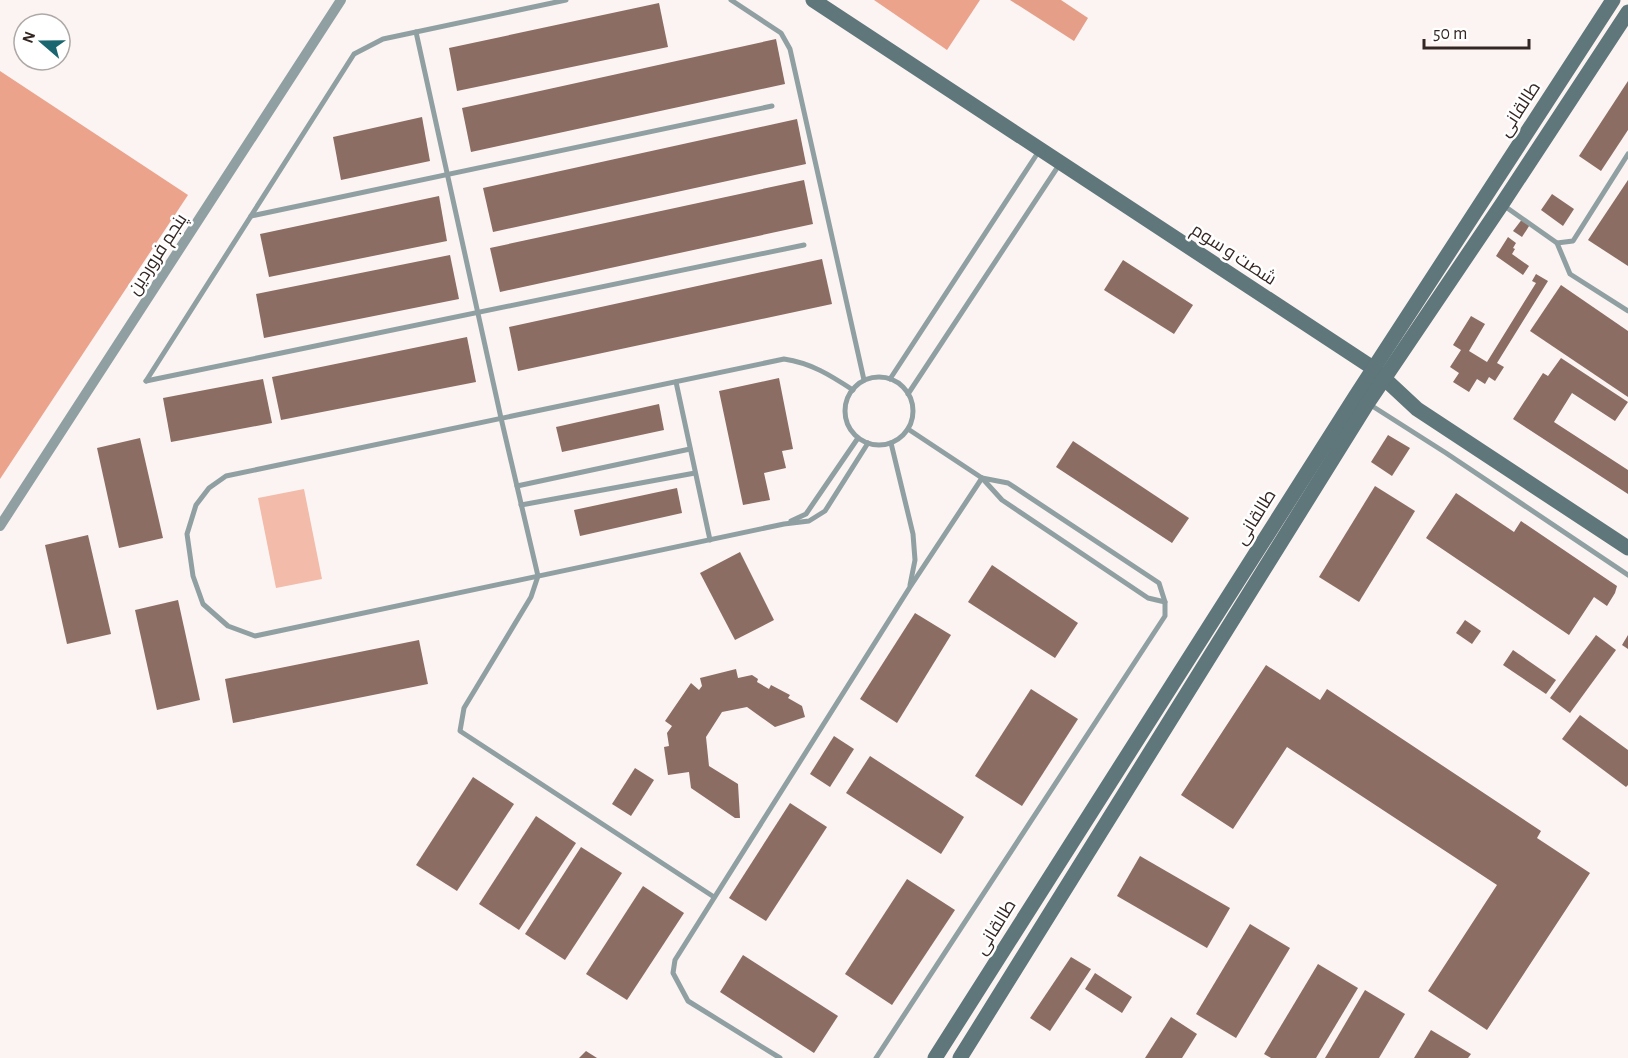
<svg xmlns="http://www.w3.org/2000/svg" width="1628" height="1058" viewBox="0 0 1628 1058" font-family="'Alegreya Sans',Cairo,sans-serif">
<rect width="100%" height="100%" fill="#fbf4f2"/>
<!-- green -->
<path fill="#f3bba9" d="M304,489L322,579L276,588L258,498Z"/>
<!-- forest -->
<g fill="#eba38c">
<path d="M874,0H980L947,50Z"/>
<path d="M0,71L188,195L0,479Z"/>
</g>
<!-- water -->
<path fill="#e59e87" d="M1010,0H1061L1088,18L1074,41Z"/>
<!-- building -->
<g fill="#8b6d63">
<path d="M659,3L668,47L457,91L449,48Z"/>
<path d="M776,39L785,84L471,152L462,108Z"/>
<path d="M1628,81V130L1601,171L1579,156Z"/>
<path d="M422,117L430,161L341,180L333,137Z"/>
<path d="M797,119L806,164L493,232L483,188Z"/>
<path d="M804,180L813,224L500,292L490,248Z"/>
<path d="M1628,180V266L1588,240Z"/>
<path d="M1552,194L1574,209L1563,226L1541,210Z"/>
<path d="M439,196L447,241L269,277L260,234Z"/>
<path d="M1523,218L1531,223L1522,237L1513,231Z"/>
<path d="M1508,237L1516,243L1513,248L1515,249L1512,254L1529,266L1523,275L1496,256Z"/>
<path d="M450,255L459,299L264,338L256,294Z"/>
<path d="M822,259L832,304L518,371L509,327Z"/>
<path d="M1123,260L1193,305L1174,334L1104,290Z"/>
<path d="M1536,274L1548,281L1497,363L1504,367L1495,381L1489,377L1485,384L1477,379L1469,392L1453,382L1459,373L1450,367L1461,350L1453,345L1471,316L1485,324L1469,351L1487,362L1536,283L1532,281Z"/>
<path d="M1561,285L1628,331V397L1530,331Z"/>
<path d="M467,337L476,382L281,420L272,377Z"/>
<path d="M1561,358L1628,402L1615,421L1572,393L1554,422L1628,470V494L1513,419L1543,373L1548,376Z"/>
<path d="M779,378L793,449L782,451L786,468L764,473L770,500L743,505L719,391Z"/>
<path d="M263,379L272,423L171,442L163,398Z"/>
<path d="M659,404L664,430L562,452L556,427Z"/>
<path d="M1388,435L1410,448L1392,476L1371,462Z"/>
<path d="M140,438L163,538L119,548L97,448Z"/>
<path d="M1073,441L1189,518L1172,543L1056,467Z"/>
<path d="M1375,486L1415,511L1359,602L1319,577Z"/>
<path d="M677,488L682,513L580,536L574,510Z"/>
<path d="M1456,493L1514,532L1521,521L1617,586L1615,593L1607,606L1594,597L1569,635L1426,538Z"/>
<path d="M88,535L111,634L67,644L45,545Z"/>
<path d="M740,552L774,620L735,640L700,573Z"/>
<path d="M992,565L1078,623L1055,658L968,602Z"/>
<path d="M178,600L200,700L157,710L135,610Z"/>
<path d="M915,613L951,635L897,723L860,699Z"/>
<path d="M1465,620L1481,631L1472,644L1456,633Z"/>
<path d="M1596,635L1616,650L1570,713L1550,698Z"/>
<path d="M1628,635V649L1622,645Z"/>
<path d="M419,640L428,684L233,723L225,679Z"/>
<path d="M1513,650L1556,680L1546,694L1503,665Z"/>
<path d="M1266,665L1320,700L1327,689L1541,831L1537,838L1590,873L1487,1030L1428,991L1497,885L1287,747L1233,829L1181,795Z"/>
<path d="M736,669L738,678L752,675L758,679L757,682L769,689L771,685L790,695L788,698L802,706L805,717L775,727L747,707L722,712L706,737L709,766L738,784L740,818H735L691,788L689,772L668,775L664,747L669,746L667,733L672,726L665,721L691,683L699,690L702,686L700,678Z"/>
<path d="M1031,689L1078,719L1022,806L975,776Z"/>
<path d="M1580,715L1628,750V785L1626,787L1562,739Z"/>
<path d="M834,736L854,749L830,787L810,774Z"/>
<path d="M870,756L964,817L941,854L846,793Z"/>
<path d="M635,768L654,780L631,816L612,804Z"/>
<path d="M473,777L514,804L457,891L416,865Z"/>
<path d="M790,803L827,827L766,921L729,898Z"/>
<path d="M536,816L576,843L519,930L479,904Z"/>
<path d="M581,847L622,873L565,960L525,934Z"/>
<path d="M1140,856L1230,908L1207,948L1117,896Z"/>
<path d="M907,879L955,910L892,1005L845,974Z"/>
<path d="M643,886L684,913L627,1000L586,974Z"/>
<path d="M1250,924L1290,948L1236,1038L1196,1014Z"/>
<path d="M743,955L838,1016L814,1053L720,992Z"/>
<path d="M1071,957L1091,969L1050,1031L1030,1018Z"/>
<path d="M1318,964L1358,988L1316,1058H1271L1264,1054Z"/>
<path d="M1095,973L1132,997L1122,1013L1085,989Z"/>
<path d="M1365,990L1405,1014L1379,1058H1325Z"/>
<path d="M1171,1017L1197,1034L1182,1058H1145Z"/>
<path d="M1431,1030L1471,1054L1468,1058H1414Z"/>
<path d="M586,1051L597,1058H579Z"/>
</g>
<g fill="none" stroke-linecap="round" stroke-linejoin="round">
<!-- lane -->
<g stroke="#90a0a2" stroke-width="5">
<path d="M731,0L781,33L790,49L864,380"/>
<path d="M416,32L501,418L538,576L531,597L464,708L460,731L714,897"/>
<path d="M1503,205L1557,243L1573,241L1628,154"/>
<path d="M251,216L772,106"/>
<path d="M1557,243L1570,274L1628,311"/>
<circle cx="879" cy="411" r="34"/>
<path d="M890,379L1039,151"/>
<path d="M146,381L804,245"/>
<path d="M146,381L354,54L383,39L566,0"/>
<path d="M676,382L710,540"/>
<path d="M853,390C830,375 811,363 784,359L226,476L209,488L196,505L187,534L193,576L203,604L228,626L255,636L784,524L809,521L825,511L868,443"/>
<path d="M908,394L1059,165"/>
<path d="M1369,404L1446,453L1628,575"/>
<path d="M908,429L982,478L1002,500L1148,598L1165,602"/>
<path d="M891,443L913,534L915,560L910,585"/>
<path d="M517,486L690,449"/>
<path d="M521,505L695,473"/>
<path d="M791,521L806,514L858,438"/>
<path d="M780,1058L688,1001L673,973L675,960L910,587L982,478"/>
<path d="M876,1058L1165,616V602L1159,583L1008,483L982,478"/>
</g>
<!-- street -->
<path stroke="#90a0a2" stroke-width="10" d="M0,526L341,0"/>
<!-- secondary -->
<g stroke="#5f767a" stroke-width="15">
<path d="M813,0L1373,368L1417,409L1628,548"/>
<path d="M935,1058L1355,397L1613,0"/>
<path d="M960,1058L1367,404L1502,204L1628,12"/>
</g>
</g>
<g text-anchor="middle" stroke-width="5" stroke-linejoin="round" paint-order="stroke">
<!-- street labels -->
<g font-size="18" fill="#342723" stroke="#fff">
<text transform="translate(1519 109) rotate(-57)" y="6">طالقانی</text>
<text transform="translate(157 254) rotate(-57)" y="6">پنجم فروردین</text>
<text transform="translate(1234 254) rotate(33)" y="6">شصت و سوم</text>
<text transform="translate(1255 517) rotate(-58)" y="6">طالقانی</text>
<text transform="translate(995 927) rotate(-58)" y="6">طالقانی</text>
</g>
</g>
<!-- north arrow -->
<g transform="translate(42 42) rotate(290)"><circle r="28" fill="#ffffff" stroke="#aea9a7" stroke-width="1.5"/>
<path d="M0-4.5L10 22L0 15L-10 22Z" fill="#1a6670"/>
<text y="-9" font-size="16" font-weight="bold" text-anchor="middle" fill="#342723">N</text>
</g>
<!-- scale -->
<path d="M1424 39v9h105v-9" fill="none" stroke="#342723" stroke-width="3"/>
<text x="1433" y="39" font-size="18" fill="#342723" stroke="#ffffff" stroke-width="4.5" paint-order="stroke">50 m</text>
</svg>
